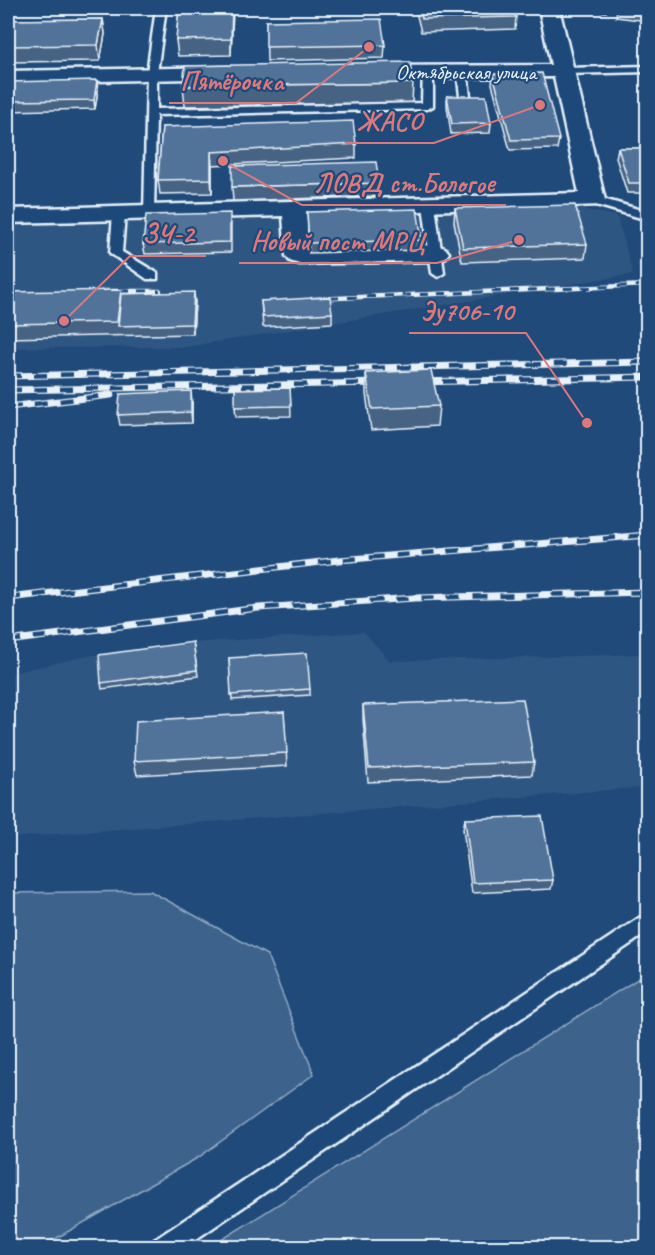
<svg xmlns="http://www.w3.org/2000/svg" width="655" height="1255" viewBox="0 0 655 1255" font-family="Caveat,sans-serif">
<rect width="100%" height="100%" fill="#1f4a7a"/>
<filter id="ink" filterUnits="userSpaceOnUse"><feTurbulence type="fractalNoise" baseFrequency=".0167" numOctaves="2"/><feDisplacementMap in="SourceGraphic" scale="12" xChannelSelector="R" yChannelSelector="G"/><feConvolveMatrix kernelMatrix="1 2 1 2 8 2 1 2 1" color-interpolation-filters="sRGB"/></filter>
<g filter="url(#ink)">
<!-- built -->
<g fill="#2e5683">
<path d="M580,209L617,216L633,274L185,347L8,348V220Z"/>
<path d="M364,632L390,661L647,654V787L8,838V674L86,656L204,642Z"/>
</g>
<!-- green -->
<g fill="#3c628c" stroke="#92aac2" stroke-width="1.5">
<path d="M150,891L267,955L314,1074L199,1157L41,1247H8V893Z"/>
<path d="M647,973V1247H210Z"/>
</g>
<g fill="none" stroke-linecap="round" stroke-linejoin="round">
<!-- service casing -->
<g stroke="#e8f1f8" stroke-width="5">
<g id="service">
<path d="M156,8H166L157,73V109L422,103L423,71L428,68L433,71V106L427,109L156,115L154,213L148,217L144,216L147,73Z"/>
<path d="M648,66V72L565,74L560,71L565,68Z"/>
<path d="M462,68L467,71L470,96L465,99L460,96L457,71Z"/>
<path d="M593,196L648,212V220L589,203L587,200Z"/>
<path d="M429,201L435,205L444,273L438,277L432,273L423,205Z"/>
<path d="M119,210L125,214L122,252L157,273V279H147L110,253L113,214Z"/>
<path d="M648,912V932L183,1248H151L154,1240Z"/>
</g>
</g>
<!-- minor casing -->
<g stroke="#e8f1f8" stroke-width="5">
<g id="minor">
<path d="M539,8H559L605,200L601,205L308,215L311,248L436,245L445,248L449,253L445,258L436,261L299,264L290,261L286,256L283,216L8,223V209L579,193L554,77L366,78L358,77L355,72L358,67L366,66L551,65Z"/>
<path d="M228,67L236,68L239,73L236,78L8,83V71Z"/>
</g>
</g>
<!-- service -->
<use href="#service" fill="#1f4a7a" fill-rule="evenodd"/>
<!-- minor -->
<use href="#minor" fill="#1f4a7a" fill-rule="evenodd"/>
<!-- rail-far1 casing -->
<g stroke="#e8f1f8" stroke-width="4.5">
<g id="rail-far1">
<path d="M103,291H160"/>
<path d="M312,299L648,285"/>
</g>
</g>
<!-- rail casing -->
<g stroke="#e8f1f8" stroke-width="7">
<g id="rail">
<path d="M8,376L648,362"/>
<path d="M417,382L648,377"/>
<path d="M8,390L384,383"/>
<path d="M8,407L111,395"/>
<path d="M8,598L339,560L648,535"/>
<path d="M8,641L258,608L415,598L648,592"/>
</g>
</g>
<!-- rail-far1 -->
<use href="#rail-far1" stroke="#1f4a7a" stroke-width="3" stroke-dasharray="9" stroke-linecap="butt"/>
<!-- rail -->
<use href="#rail" stroke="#1f4a7a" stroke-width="4.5" stroke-dasharray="13" stroke-linecap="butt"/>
</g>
<!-- wall -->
<g fill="#466384" stroke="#e8f1f8" stroke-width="1.5">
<path d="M179,8H233L231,55L178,56L176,40Z"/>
<path d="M415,8H513L516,17L515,29L421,32Z"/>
<path d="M579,8H648V21L616,17L617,9L607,8L606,12L579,9Z"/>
<path d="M103,19L105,34L100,61L8,62V20Z"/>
<path d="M266,21L385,45L384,58L267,61Z"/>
<path d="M493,74L559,139L557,149L510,150L492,84Z"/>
<path d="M8,82L98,90L95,109L8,111Z"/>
<path d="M413,83L412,102L185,106L183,86Z"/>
<path d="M447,96L491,123L490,133L451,134L447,106Z"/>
<path d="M162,127L356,144V158L212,165V193L160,194L158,180Z"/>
<path d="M618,148H648V193H627L616,158Z"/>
<path d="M379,183V196L233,201L232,187Z"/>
<path d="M455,208L587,244L585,258L462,262L454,222Z"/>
<path d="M307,212L422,240L421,250L309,253Z"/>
<path d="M231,223V252L145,254L143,244Z"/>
<path d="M8,292L121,294L195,302L193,334L8,338Z"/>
<path d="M261,301L332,313V323L263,327Z"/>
<path d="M366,373L439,406L437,426L371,430L366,394Z"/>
<path d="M290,388L291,416L236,417L235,407Z"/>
<path d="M192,401V423L120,425L118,415Z"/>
<path d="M193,642L198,676L102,689L101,683Z"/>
<path d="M229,658L310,689V695L232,700Z"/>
<path d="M363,705L534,762L532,775L368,782L363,719Z"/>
<path d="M284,712L287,766L137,775L134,761Z"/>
<path d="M465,819L553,880L551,889L472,893L463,829Z"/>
</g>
<!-- shaded-wall -->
<g fill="#39506b" stroke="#e8f1f8" stroke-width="1.5">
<path d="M232,8H233L231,55V39Z"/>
<path d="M103,19L105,34L100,61L98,45Z"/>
<path d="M97,80L98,90L95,109L94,100Z"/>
<path d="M211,152L212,165V193L211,179Z"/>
<path d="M194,292L195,302L193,334L192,324Z"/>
<path d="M191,391L192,401V423L191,412Z"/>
</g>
<!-- building -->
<g fill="#517399" stroke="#e8f1f8" stroke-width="1.5">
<path d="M179,8H232L231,39L176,40Z"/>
<path d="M419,8H513L516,17L422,19Z"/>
<path d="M103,19L98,45L8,46V20Z"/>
<path d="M381,19L385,45L266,47V21Z"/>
<path d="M410,62L413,83L183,86L185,66Z"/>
<path d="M542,73L559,139L511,140L493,74Z"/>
<path d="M97,80L94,100L8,101V82Z"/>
<path d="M447,96H486L491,123L452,124Z"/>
<path d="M353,121L356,144L211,152V179L158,180L162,127Z"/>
<path d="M618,148H648V183H629Z"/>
<path d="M376,162L379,183L232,187V166Z"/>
<path d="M575,205L587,244L463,248L455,208Z"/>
<path d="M417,209L422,240L309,243L307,212Z"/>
<path d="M230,213V242L143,244L146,215Z"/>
<path d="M121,290L117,322L8,324V292Z"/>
<path d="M194,292L192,324L118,326L121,294Z"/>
<path d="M330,297L332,313L263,317L261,301Z"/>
<path d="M431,370L439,406L372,409L366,373Z"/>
<path d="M290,388L291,406L235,407V389Z"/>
<path d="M191,391V412L118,415L120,394Z"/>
<path d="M193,642L197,670L101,683L99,655Z"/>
<path d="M307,653L310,689L231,695L229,658Z"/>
<path d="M523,699L534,762L369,768L363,705Z"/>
<path d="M284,712L287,753L134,761L136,721Z"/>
<path d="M542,816L553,880L473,883L465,819Z"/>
</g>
</g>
<g text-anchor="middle" stroke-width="4.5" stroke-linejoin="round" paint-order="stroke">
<!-- far-street labels -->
<g font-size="22" fill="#e8f1f8" stroke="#1f4a7a">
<text x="466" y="79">Октябрьская улица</text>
</g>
</g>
<!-- callouts -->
<path fill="none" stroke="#dd787b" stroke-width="2" d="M369 47L296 103H169M540 105L434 143H345M223 161L302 205H506M64 321L130 256H206M519 240L437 263H239M587 423L526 333H409"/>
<g fill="#dd787b" stroke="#1f4a7a" stroke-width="2">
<circle cx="369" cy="47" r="6"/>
<circle cx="540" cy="105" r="6"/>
<circle cx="223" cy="161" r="6"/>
<circle cx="64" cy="321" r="6"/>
<circle cx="519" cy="240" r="6"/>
<circle cx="587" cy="423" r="6"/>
</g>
<g font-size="27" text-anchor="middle" font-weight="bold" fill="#dd787b" stroke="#1f4a7a" stroke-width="4.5" stroke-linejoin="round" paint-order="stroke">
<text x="232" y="90">Пятёрочка</text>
<text x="390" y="130">ЖАСО</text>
<text x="404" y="192">ЛОВД ст.Бологое</text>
<text x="168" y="242">ЗЧ-2</text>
<text x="338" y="250">Новый пост МРЦ</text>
<text x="467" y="320">Эу706-10</text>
</g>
<!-- margin -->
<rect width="655" height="1255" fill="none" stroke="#1f4a7a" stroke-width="30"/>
<rect x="15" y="15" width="625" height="1225" fill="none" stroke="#e8f1f8" stroke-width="2" filter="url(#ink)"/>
</svg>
